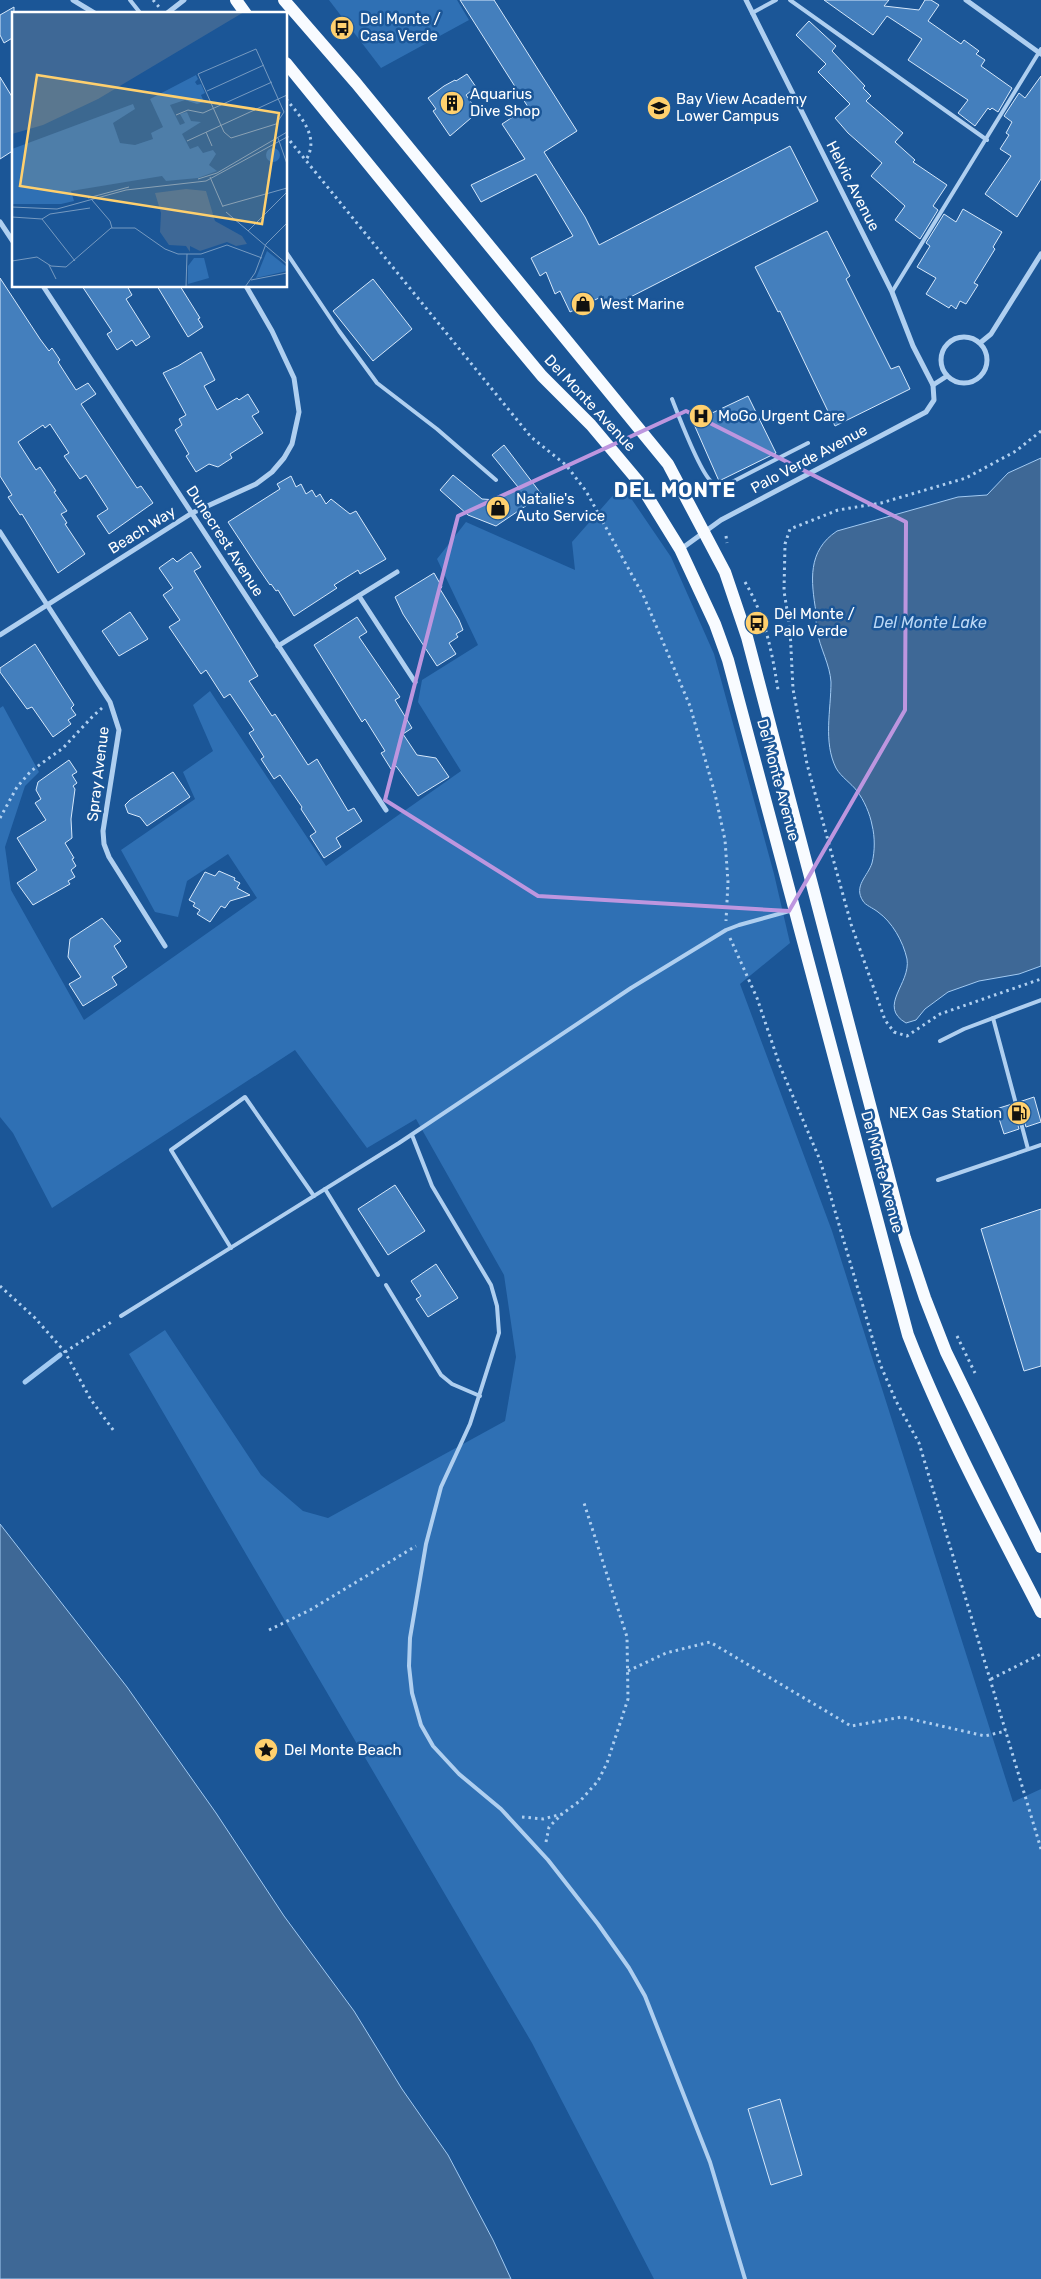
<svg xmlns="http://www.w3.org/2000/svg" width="1041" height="2279" viewBox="0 0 1041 2279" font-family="Rubik,sans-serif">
<rect width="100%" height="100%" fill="#1b5697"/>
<!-- green -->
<g fill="#2f70b4">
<path d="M329,0H457L469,20L381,68Z"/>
<path d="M622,485L671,557L714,654L774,874L790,943L740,984L832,1231L1013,1802L1041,1789V2279H654L532,2043L129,1354L165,1330L261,1475L303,1511L328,1518L505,1421L516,1357L504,1275L416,1119L367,1148L295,1050L52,1208L13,1133L0,1117V708L3,706L39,772L25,786L5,847L11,890L84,1020L257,898L228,854L187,881L178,917L155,912L121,850L195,799L183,772L213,751L193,705L210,691L326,866L461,771L418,702L422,680L478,645L437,559L466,522L575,570L572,542Z"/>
</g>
<!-- water -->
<g fill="#3e6896" stroke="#a2caf2">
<path d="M1041,458V966L1019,974L979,981L948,992L925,1009L916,1020L906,1023C877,1006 911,984 907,959C903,941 892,922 878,912C873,908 865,905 863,901C853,886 868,876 872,863C875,851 875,837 872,825C870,814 864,800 857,791C851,783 841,777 836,768C823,742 831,710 831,682C830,665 820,648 817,631C815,625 817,619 816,612C811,581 807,551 837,531L958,497L987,495L1008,473Z"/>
<path d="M0,1524L127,1687L216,1813L284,1916L354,2011L402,2089L448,2155L493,2240L511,2279H0Z"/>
</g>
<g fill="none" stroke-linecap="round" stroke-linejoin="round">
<!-- stream -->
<path stroke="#a2caf2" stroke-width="5" d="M25,1382L60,1355"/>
</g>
<!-- building -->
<g fill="#447fbd" stroke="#d6e8fb">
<path d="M460,0H494L577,131L544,152L585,217L599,245L790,146L818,201L609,308L603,296L570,312L560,291L555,294L546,272L540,276L531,258L573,236L536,174L481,202L471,185L525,159L502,124L528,107Z"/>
<path d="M824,0H889L884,6L919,10L925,0H931L939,5L928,21L961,44L964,40L979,51L976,54L985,60L981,66L1012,88L998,112L992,108L990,110L988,108L975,126L958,113L968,100L908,60L922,39L887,16L873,35Z"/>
<path d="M14,7V37L4,43L0,35V15Z"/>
<path d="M809,21L836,46L832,51L865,86L863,88L871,96L866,101L903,133L895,142L915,160L913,162L947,185L933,206L938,210L920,239L895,220L905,206L871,176L882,163L848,133L835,118L850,104L818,72L826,64L796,35Z"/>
<path d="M467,74L476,87L466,95L478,112L450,136L433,111L436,109L428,98L444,86L455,80L456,81Z"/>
<path d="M1041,76V179L1017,217L985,194L1011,156L1000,149L1009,135L1006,133L1012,122L1004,116L1019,93L1025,98Z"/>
<path d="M0,77L14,100V150L0,159Z"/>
<path d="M963,209L1002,232L993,247L995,249L974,283L978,285L966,304L960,301L956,309L951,305L949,308L926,294L936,278L917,267L930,246L926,243L944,214L956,222Z"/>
<path d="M827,231L850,276L846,279L891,369L899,366L910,389L835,426L780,311L778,312L755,267Z"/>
<path d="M0,278L40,339L49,351L52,348L60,360L58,362L76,390L88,383L96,394L81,404L137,488L141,486L153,503L109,534L97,516L108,509L86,475L80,479L64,456L69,453L50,424L45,428L43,425L18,442L36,470L40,467L56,491L54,492L67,511L61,514L67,523L65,524L85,554L58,573L22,514L20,515L8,497L12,495L0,476Z"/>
<path d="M373,279L412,329L373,361L333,311Z"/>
<path d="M82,286H127L132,295L126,299L150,337L136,346L132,340L117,350L107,334L112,331Z"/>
<path d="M157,286H180L200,318L198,319L203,327L188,337Z"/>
<path d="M201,352L215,380L204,386L217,410L237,398L239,400L248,394L259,412L252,416L263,433L230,454L232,458L218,467L209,464L196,472L186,456L189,454L175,430L182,425L179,419L186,415L163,373L178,366Z"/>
<path d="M748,396L776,453L719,481L693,422Z"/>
<path d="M504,445L542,495L496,526L468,515L440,490L453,475L482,499L497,500L518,487L492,455Z"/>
<path d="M291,476L296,487L301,484L306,494L312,490L316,497L320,494L326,504L331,499L350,514L356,511L386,559L360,574L358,570L334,585L337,588L294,616L278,590L276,591L271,584L270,585L257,566L228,522L280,489L277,484Z"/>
<path d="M191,552L201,567L194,571L258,676L249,681L272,716L275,714L308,765L317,759L348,811L354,808L362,821L336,838L341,847L324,858L310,836L316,832L301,809L302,807L280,775L274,779L261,759L264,757L249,733L254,730L230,694L224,698L206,670L201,674L169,627L180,620L163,595L173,588L159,568L173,558L177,562Z"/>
<path d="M434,573L442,587L440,589L459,620L463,630L456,634L458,637L449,643L456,654L437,666L403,614L395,597Z"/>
<path d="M130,612L148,639L119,656L102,631Z"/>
<path d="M357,617L367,632L359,637L400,697L395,700L412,728L403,734L417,755L436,758L449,777L418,796L396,766L391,769L381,753L385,751L365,719L362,722L314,645Z"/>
<path d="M35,644L74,705L71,708L76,715L68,720L71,724L53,737L32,707L27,709L0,672V668Z"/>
<path d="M69,760L77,772L72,775L77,783L73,786L75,789L71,819L72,838L65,843L74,858L72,859L76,866L71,870L75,877L68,881L70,884L33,905L17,883L37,870L17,838L46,820L35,803L41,799L36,790L38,782Z"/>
<path d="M173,772L190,797L147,826L140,817L128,813L125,805L130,800Z"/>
<path d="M219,871L235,878L234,880L240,883L237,888L250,895L230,901L225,908L221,906L210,922L197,914L200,910L193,906L195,903L189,900L205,872L215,876Z"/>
<path d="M102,918L121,941L114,946L127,967L112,977L117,985L83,1006L69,984L81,977L68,957L70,939Z"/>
<path d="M1034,1097L1041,1122L1026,1127L1019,1102Z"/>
<path d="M1012,1104L1019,1129L1004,1134L996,1109Z"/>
<path d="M395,1185L425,1231L388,1255L358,1209Z"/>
<path d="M1041,1209V1366L1024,1371L981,1229Z"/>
<path d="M436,1264L458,1298L428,1317L416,1299L421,1296L411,1281Z"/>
<path d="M780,2099L802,2175L771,2185L748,2109Z"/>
</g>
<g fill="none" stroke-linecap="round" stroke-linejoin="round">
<!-- path -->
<g stroke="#afcff0" stroke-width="3" stroke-dasharray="2.5 4" stroke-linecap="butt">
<path d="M153,0L159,7"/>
<path d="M286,99C301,117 320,137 306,160"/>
<path d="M286,136L531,437L566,465L586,491L644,597L690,706L715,794L725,840L728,882L726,921"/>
<path d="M1041,431L1016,451L966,478L881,503L838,510L790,529L785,544L784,591L790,629L793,689L807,764L851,924L885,1020L894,1032L907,1036L940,1014L1041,979"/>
<path d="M726,536L727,543"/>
<path d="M745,582C765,616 772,651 778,690"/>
<path d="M0,818L17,787L31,771L63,748L93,716L102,708"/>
<path d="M730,938L757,998L780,1066L820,1160L880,1364L896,1401L919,1443L1041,1849"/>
<path d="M0,1286L35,1318L65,1352L91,1400L114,1431"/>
<path d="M957,1336L975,1373"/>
<path d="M65,1352L113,1321"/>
<path d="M269,1630L310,1610L416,1546"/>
<path d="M628,1671L666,1653L710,1642L851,1726L902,1717L985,1736L1006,1731"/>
<path d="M991,1679L1041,1654"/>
<path d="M522,1817L543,1819L562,1814L581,1800L598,1781L607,1763L628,1699L627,1637L584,1503"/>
<path d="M546,1842L549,1827L562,1814"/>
</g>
<!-- lane -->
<g stroke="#afcff0" stroke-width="4">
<path d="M130,0L141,14"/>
<path d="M790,0L987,140"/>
<path d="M752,13L776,0"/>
<path d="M286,252L339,331L377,383L437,429L496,480"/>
<path d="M892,292L1041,49"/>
<path d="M672,399C678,414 701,476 713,483C720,487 725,484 732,482L808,443"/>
<path d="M993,1018L1028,1149"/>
<path d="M940,1041L964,1029L1041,1000"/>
<path d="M412,1135L432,1186L491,1285L497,1306L499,1333L470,1424L441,1487L426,1544L410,1638L409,1666L412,1693L421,1725L433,1746L459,1774L501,1809L548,1860L598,1924L629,1968L645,1996L710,2162L745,2279"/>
<path d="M938,1180L1041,1145"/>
<path d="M325,1189L378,1275"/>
<path d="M231,1248L171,1150L245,1097L314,1196"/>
<path d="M386,1285L441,1375L452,1384L480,1396"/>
<path d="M121,1316L399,1143L631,988L726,930L739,925L793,910"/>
</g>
<!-- street -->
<g stroke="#afcff0" stroke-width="5">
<path d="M73,0L96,14"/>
<path d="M966,0L1041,54"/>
<path d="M166,14L184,0"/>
<path d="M0,222L14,243"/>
<path d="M43,286L386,810"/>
<circle cx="964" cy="360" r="23"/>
<path d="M980,343L991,334L1041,254"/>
<path d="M933,385L947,376"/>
<path d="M0,532L110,702L119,730L103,831L104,844L109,857L165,946"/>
<path d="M681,549L721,520L926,412L934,400L933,385L913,346L892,292L746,0"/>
<path d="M359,596L415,682"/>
<path d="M0,635L192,513L256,484L272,472L284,458L292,444L299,412L294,378L272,331L246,286"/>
<path d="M278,646L397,572"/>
</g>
<!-- primary -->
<g stroke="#f8fbff" stroke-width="12">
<path d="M236,0L246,14"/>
<path d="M284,0L356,83L668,464L725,572L747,637L905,1238L925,1298L946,1352L1041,1547"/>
<path d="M286,63L497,322L542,376L591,425L638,481L680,549L715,624L728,660L908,1335C945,1430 994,1521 1041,1612"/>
</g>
</g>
<!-- marked area -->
<path fill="none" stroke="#bd96df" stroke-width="4" stroke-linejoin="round" d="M686,411L906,522L905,710L789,911L538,896L385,800L458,516Z"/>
<!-- icons -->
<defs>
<g id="bus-disc" transform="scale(1.25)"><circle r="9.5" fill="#ffd06e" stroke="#1b5697"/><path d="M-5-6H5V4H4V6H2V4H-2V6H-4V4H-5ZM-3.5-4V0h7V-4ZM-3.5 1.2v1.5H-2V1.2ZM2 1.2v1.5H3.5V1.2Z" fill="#111"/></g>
<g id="building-disc" transform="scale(1.25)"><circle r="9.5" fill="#ffd06e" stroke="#1b5697"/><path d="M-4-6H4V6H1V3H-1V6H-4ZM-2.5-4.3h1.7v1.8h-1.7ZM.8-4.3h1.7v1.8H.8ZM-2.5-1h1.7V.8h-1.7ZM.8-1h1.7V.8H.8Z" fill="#111"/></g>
<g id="school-disc" transform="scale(1.25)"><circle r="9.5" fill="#ffd06e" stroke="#1b5697"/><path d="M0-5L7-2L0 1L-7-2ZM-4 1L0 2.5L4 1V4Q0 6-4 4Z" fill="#111"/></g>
<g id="shop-disc" transform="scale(1.25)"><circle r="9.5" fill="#ffd06e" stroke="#1b5697"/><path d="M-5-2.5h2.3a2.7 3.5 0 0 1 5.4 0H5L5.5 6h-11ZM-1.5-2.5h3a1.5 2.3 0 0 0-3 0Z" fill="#111"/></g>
<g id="hospital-disc" transform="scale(1.25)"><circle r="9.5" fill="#ffd06e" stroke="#1b5697"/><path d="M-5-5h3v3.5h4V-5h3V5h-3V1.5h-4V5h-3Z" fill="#111"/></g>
<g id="fuel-disc" transform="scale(1.25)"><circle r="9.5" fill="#ffd06e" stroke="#1b5697"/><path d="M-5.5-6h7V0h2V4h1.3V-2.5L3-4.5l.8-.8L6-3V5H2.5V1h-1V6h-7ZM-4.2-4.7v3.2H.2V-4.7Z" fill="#111"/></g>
<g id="sight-disc" transform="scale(1.25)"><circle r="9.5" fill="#ffd06e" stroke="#1b5697"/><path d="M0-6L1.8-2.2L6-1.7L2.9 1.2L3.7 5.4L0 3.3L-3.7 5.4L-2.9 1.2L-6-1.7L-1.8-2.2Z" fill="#111"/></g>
</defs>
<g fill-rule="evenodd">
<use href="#bus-disc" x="342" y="28"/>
<use href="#building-disc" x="452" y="103"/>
<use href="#school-disc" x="659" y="108"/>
<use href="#shop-disc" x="583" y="304"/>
<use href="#hospital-disc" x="701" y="416"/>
<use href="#shop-disc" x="498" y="508"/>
<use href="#bus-disc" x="757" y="623"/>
<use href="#fuel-disc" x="1019" y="1113"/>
<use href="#sight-disc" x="266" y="1750"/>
</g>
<g text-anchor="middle" stroke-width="5" stroke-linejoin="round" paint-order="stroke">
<!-- poi labels -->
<g font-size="15" fill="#fff" stroke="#1b5697" text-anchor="start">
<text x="360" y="24">Del Monte /<tspan x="360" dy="17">Casa Verde</tspan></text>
<text x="470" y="99">Aquarius<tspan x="470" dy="17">Dive Shop</tspan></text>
<text x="676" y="104">Bay View Academy<tspan x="676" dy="17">Lower Campus</tspan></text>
<text x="600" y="309">West Marine</text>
<text x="718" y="421">MoGo Urgent Care</text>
<text x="516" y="504">Natalie's<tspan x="516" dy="17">Auto Service</tspan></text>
<text x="774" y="619">Del Monte /<tspan x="774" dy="17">Palo Verde</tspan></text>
<text x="1002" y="1118" text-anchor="end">NEX Gas Station</text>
<text x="284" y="1755">Del Monte Beach</text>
</g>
<!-- street labels -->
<g font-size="15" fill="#fff" stroke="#1b5697">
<text transform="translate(853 186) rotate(63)" y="5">Helvic Avenue</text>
<text transform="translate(590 403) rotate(47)" y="5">Del Monte Avenue</text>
<text transform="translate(809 459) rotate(-28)" y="5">Palo Verde Avenue</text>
<text transform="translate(142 530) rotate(-32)" y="5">Beach Way</text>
<text transform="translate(225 541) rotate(57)" y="5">Dunecrest Avenue</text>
<text transform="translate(98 774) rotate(-83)" y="5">Spray Avenue</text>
<text transform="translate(778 780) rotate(75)" y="5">Del Monte Avenue</text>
<text transform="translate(882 1172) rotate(75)" y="5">Del Monte Avenue</text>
</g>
<!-- water labels -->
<g font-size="16" font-style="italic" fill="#bbd8f6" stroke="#1b5697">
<text x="930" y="628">Del Monte Lake</text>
</g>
<!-- district labels -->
<g font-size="20" font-weight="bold" letter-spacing="1" fill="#fff" stroke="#1b5697">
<text x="675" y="497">DEL MONTE</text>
</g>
</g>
<!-- overview -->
<g transform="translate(12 12)">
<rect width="275" height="275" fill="#1b5697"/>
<path d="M184,63L186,67L183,70L185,73L189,72L193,81L189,83L192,90L185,92L173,88L158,93L168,113L173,111L168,102L175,100L179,109L189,110L170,122L178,137L186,134L191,141L201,138L204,142L197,153L205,159L186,166L154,169L150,164L59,179L62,189L49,192H0V137L121,92L123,97L101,111L108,131L123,133L141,127L139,121L151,115L138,87ZM254 143a7 7 0 1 1 14 0a7 7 0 1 1-14 0ZM255,239L275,255V259L244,266ZM182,246H192L197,266L176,272V254Z" fill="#2f70b4"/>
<path d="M0,0H232L86,87L31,113L0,122ZM174,177L194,179L203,209L230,224L235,232L224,234L215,230L188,239L178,234V240L174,234L157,233L148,220L149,201L143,181Z" fill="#3e6896"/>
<path fill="none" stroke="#769ac1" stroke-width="1" d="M244,37L272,100L264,112L219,126L212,120L186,62ZM195,79L252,53M164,103L176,98L191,101L260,70M194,120L200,134M266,126L275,152M175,129L275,83M198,165L211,195M186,167L205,161L275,120M76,186L117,175M80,188L98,209L100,216M211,194L275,176M0,195L45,197L114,178L194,169L275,125M214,200L275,252M0,205L30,207M30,207L63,249M30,207L38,202L78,196M99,216H123L153,237L166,242H189L215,233L250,246M236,219L275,180M0,249L25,245L39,254L54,255L99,216M37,253L44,267M239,268L275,261M174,275L175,242M233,275L243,261L254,232L275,211"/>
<path fill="#ffd06e" fill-opacity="0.15" stroke="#ffd06e" stroke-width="2.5" d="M25,63L267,101L250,212L8,174Z"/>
<rect width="275" height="275" fill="none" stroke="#fff" stroke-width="2.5"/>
</g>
</svg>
